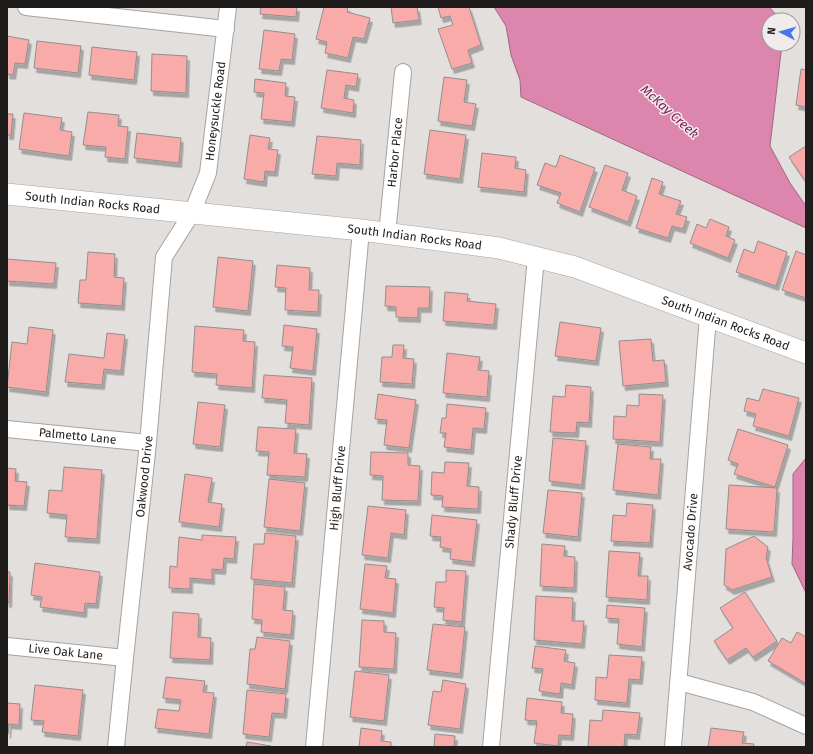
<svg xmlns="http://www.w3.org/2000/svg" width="813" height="754" viewBox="0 0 813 754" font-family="'Fira Sans',sans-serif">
<defs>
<filter id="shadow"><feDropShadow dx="2.5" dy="4.5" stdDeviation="0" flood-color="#0004"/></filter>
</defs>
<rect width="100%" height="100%" fill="#e3dfdd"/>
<!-- water -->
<g fill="#dc86ad" stroke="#a36682">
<path d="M494,7H769L781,20H769V44H782L770,146L790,183L806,206V228L521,97L520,80L511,55L506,26Z"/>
<path d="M806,458V593L792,564L793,538V474Z"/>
</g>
<!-- building -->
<g fill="#f8aba9" stroke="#928e8e" filter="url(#shadow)">
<path d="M261,7H297L296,17L260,14Z"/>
<path d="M324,7H348L347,12L370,18L364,39L353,37L348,58L325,53L327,42L316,39Z"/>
<path d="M391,7H417L419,20L393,23Z"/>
<path d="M438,7H469L481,45L468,50L472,63L452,69L438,29L453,25L450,16L441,18Z"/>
<path d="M264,30L295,34L292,60L281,59L279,71L259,69Z"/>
<path d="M7,36L29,40L25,64L15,63L13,75L7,74Z"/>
<path d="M37,41L81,46L78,73L34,68Z"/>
<path d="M92,47L137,52L134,80L89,75Z"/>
<path d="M152,54L187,56L186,93L151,91Z"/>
<path d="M801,69L806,70V107L796,105Z"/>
<path d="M327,70L358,74L356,87L346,85L344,98L354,100L353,113L321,108Z"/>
<path d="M444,77L467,80L464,102L476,104L472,126L438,121Z"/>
<path d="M255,79L286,83L285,96L295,97L292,122L261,119L264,93L254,92Z"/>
<path d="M88,112L119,115L118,126L128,127L125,159L105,157L106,147L83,145Z"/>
<path d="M24,113L62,118L60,130L72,132L69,156L19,149Z"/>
<path d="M7,114H13L11,135H7Z"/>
<path d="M430,130L466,135L460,179L424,174Z"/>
<path d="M137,133L181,138L179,163L134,158Z"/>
<path d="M250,135L270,138L268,149L278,150L275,172L265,171L264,182L244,179Z"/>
<path d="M317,136L361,140L360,165L337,163L336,176L312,174Z"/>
<path d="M806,146V182L789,157Z"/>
<path d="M482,153L516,157L515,168L526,170L524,192L478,187Z"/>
<path d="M560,155L595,168L580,212L557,203L561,193L537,185L545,163L556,167Z"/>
<path d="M605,165L628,173L622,190L637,196L628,222L589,207Z"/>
<path d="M652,178L663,182L659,194L681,201L676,214L687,217L683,229L672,226L668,238L636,228Z"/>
<path d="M710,219L729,227L726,236L735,240L728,258L690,243L697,224L706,228Z"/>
<path d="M758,241L787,252L776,286L736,272L744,249L754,253Z"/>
<path d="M796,251L806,255V298L782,290Z"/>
<path d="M88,252L115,254L114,277L124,278L122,306L78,303L80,280H86Z"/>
<path d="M218,257L253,261L248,311L213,307Z"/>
<path d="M7,259L56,263L54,284L7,281Z"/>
<path d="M277,265L310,268L309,290H319L318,312L285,310L286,288L275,287Z"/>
<path d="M386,286L430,287L429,308H418V318L396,317V307L385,306Z"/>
<path d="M445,292L468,294L467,301L496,304L494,325L443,321Z"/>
<path d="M560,322L601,328L596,361L555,356Z"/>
<path d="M284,325L317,329L313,371L290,368L293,347L282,346Z"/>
<path d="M195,326L244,330L243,341L255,342L252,388L216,385L217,374L192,372Z"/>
<path d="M29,327L53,330L46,392L7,387L12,342L27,344Z"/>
<path d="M107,333L125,335L121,371L104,369L102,385L65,382L69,354L104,358Z"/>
<path d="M651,339L653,361L664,360L666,382L623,386L619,341Z"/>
<path d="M393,345H404L403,358L414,359L412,384L380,382L382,357H392Z"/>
<path d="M447,353L480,357L478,370L489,371L487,397L443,393Z"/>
<path d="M264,375L312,378L309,425L285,423L287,400L262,398Z"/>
<path d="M566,385L591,387L589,423L577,422L576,433L550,432L553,396L565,397Z"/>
<path d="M763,389L799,398L789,436L753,426L756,414L744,411L747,398L759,401Z"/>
<path d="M378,394L416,400L409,448L384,445L387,420L375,419Z"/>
<path d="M639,394L663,395L660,442L613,439L614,416L626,417L627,405L639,406Z"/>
<path d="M198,402L225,405L220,447L193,444Z"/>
<path d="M447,404L486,408L484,429L473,428L471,450L444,447L446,433H440L442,418H446Z"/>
<path d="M258,427L296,429L294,453L307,454L305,477L267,475L269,452L256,451Z"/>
<path d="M738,429L788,445L775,487L734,474L738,464L728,460Z"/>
<path d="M553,438L586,441L582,485L549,481Z"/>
<path d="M618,444L651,447L650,459H661L658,495L613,490Z"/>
<path d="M371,452L408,453V465L420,466L418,501L382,500L383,476L370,475Z"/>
<path d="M445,462L469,463L467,486L479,487L478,509L442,507L443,496L431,495L432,472L444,473Z"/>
<path d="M64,467L102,470L97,539L65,537L67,515L47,513L49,490L62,491Z"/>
<path d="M7,468L16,469L15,481L27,482L24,506L7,505Z"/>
<path d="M185,474L212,478L208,502L222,504L219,527L179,522Z"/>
<path d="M269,479L305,483L300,531L264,527Z"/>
<path d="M729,485L777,488L774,532L726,529Z"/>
<path d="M548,490L582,493L578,537L543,533Z"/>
<path d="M627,503L653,505L650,543L611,541L613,515L626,516Z"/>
<path d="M368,506L406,510L404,535L391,533L388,558L362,555Z"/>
<path d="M432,515L477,520L472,562L450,559L451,549L440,547L441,537L430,536Z"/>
<path d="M265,533L296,536L292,583L251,579L254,544H264Z"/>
<path d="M202,535L236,537L234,559L224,558L223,570L212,569V580L190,578V589L169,588L170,566L177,567L179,537L202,540Z"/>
<path d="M754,536L768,547L766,558L772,577L732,590L724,585L726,549Z"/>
<path d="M542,544L565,546L564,556L575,557L574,588L540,586Z"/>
<path d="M609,551L640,553L638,576H648L647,600L606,597Z"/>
<path d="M35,563L100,572L96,604L85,603L84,613L40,607L42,597L31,595Z"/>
<path d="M365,564L387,566L385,578L396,579L393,613L360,609Z"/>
<path d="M446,570L466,571L462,622L443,620L444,608L434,607L436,582H446Z"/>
<path d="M7,572H10L9,603H7Z"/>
<path d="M254,584L285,587L283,610L293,611L291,635L261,632L262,620L252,619Z"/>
<path d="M745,592L777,641L753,657L746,648L727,660L714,641L733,628L720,608Z"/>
<path d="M536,596L573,598L572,621H584L582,644L534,640Z"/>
<path d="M607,605L645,608L642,647L617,644L619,619L606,618Z"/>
<path d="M173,612L199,614L198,637L211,638L210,660L170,658Z"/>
<path d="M362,620L384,621V632L396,633L394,669L359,667Z"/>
<path d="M433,624L465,627L460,674L427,670Z"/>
<path d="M797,632L806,637V681L805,683L768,661L782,638L791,643Z"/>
<path d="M257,637L290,641L285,689L247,684L250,649H255Z"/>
<path d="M535,646L566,650L564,661L575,663L572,685L561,683L560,694L539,691L543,669L532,668Z"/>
<path d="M609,655L642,657L640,680L629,679L627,703L595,700L596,677L607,678Z"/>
<path d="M355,671L389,675L384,721L350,717Z"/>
<path d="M166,677L205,681L203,692L214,693L209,734L155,728L158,709L179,711L181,700L163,698Z"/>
<path d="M443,680L466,684L460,729L428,725L433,691L441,692Z"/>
<path d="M35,685L83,690L78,736L42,732L44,721L31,720Z"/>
<path d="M247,690L286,694L284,714L272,713L269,737L243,734Z"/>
<path d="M527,698L562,702L561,713L573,714L571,736L559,735L558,746L534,743L537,721L525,720Z"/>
<path d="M7,703L20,704L19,725L9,724L8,734Z"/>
<path d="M603,710L640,713L637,735L625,734L624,747H588L590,720L602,721Z"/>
<path d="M361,728L382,731L381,741L391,742V747H359Z"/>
<path d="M711,728L744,732L742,743L754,744L753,747H708Z"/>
<path d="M435,734L455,736L454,747H434Z"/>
<path d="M247,742L271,746V747H246Z"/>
</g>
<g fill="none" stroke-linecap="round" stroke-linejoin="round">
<!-- minor casing -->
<g stroke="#a6a3a1" stroke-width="18">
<g id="minor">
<path d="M26,7L226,29"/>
<path id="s1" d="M387,234L403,72"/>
<path id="s2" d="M7,429L148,443"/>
<path id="s3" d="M7,646L125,658"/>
<path d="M679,682L753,702L806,726"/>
<path id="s4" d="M116,747L125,658L148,443L164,257L192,213L208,173L228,7"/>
<path id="s5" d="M314,747L361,230"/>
<path id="s6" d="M491,747L536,257"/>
<path id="s7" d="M673,747L708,317"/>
</g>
</g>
<!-- tertiary casing -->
<g stroke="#a6a3a1" stroke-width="22">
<g id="tertiary">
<path id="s8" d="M7,194L361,230L499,248L575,267L806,353"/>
</g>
</g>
<!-- minor -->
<use href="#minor" stroke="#fff" stroke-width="16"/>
<!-- tertiary -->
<use href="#tertiary" stroke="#fff" stroke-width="21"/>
</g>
<g text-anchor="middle" stroke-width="3" stroke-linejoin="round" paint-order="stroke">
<!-- street labels -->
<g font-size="12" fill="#1e1d1c" stroke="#f0eceb">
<text dy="4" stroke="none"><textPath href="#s4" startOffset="650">Honeysuckle Road</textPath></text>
<text dy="4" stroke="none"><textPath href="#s1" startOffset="82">Harbor Place</textPath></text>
<text dy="4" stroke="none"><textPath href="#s8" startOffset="86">South Indian Rocks Road</textPath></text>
<text dy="4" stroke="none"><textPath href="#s8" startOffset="410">South Indian Rocks Road</textPath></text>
<text dy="4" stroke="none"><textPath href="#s8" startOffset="734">South Indian Rocks Road</textPath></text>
<text dy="4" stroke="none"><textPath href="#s2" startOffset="71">Palmetto Lane</textPath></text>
<text dy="4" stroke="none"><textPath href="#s4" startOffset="272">Oakwood Drive</textPath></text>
<text dy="4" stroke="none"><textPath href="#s5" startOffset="260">High Bluff Drive</textPath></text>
<text dy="4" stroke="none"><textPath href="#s6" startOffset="246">Shady Bluff Drive</textPath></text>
<text dy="4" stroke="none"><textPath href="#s7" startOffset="216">Avocado Drive</textPath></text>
<text dy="4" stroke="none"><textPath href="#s3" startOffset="59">Live Oak Lane</textPath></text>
</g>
<!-- water labels -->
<g font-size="13" font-style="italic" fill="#811d54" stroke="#f0eceb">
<text transform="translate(670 111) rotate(42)" y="5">McKay Creek</text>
</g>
</g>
<!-- border -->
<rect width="813" height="754" fill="none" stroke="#1e1d1c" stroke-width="16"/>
<!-- north arrow -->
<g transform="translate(781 32) rotate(276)"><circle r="19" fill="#f0eceb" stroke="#9c9998"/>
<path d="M0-3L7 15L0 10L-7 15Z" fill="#4b76e8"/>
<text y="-6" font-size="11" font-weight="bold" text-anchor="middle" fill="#1e1d1c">N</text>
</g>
</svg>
